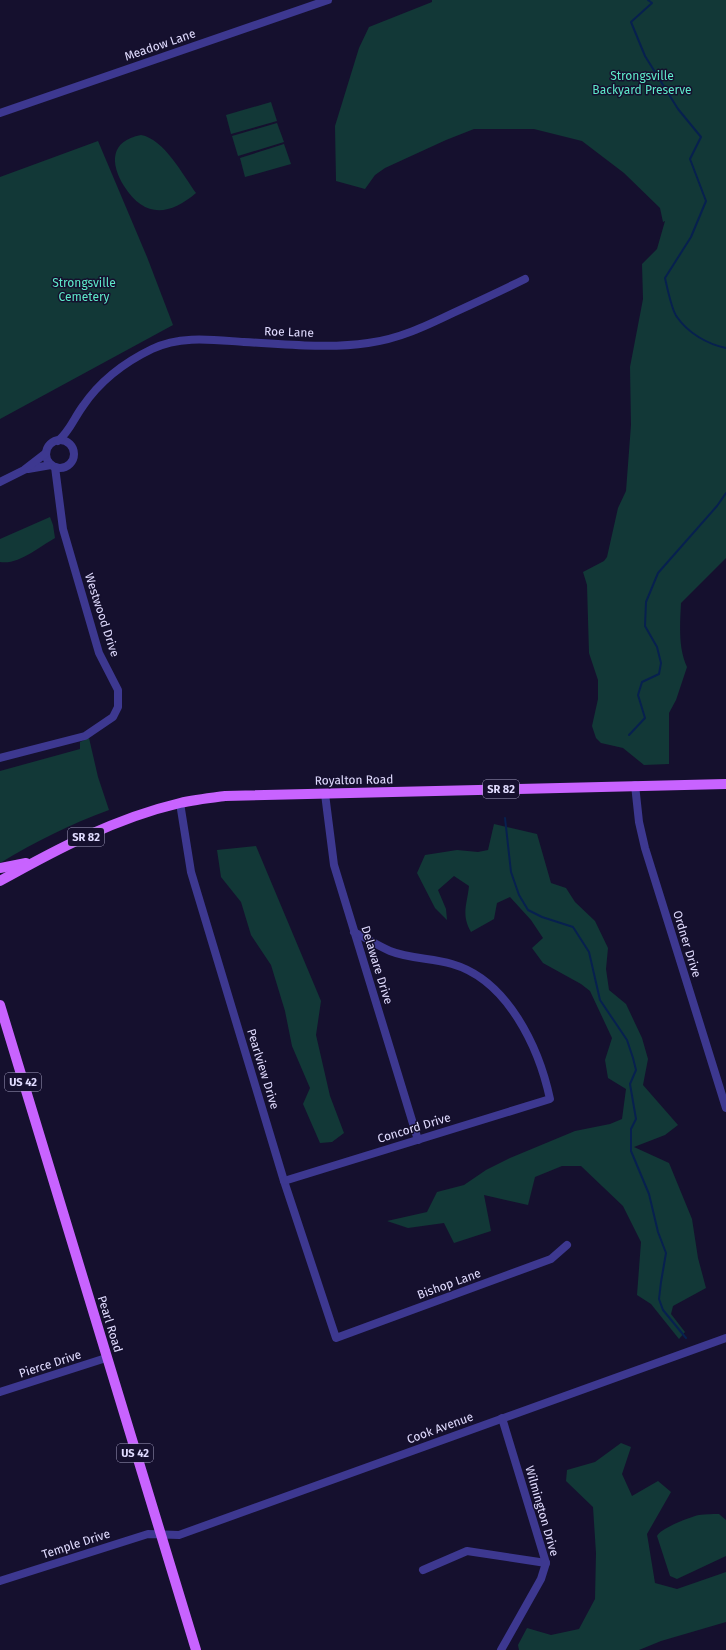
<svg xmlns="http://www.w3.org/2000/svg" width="726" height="1650" viewBox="0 0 726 1650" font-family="'Fira Sans',sans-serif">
<rect width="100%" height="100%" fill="#15102e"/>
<!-- green -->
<g fill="#123837">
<path d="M432,0H726V558L681,603C680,624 678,648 687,667L676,700L669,713V764L644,765L623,748L601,743L596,738L592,726L598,699V680L589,653L587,585L583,572L604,561L607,557L618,508L626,491L631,425L630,367L643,299L642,264L657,249L665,221L663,222L660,208L624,173L582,141L534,129H474L446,140L385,168L375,175L365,189L336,181L335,126L359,48L369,27L432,2Z"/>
<path d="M271,102L277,121L231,134L226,115Z"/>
<path d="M277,123L284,142L238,156L232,136Z"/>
<path d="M141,135C164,139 183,175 196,193C169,216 144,218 124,186C110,163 110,141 141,135Z"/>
<path d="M98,141L147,257L173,325L0,419V177Z"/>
<path d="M284,144L291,164L245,177L240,158Z"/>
<path d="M50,517L53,525L55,538C39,547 19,565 0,562V539Z"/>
<path d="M89,738L98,777L109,810C70,824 35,842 0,863V771L80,749V742Z"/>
<path d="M494,824L537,834L551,883L566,888L575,902L595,921L608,948L606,969L609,990L626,1004L642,1038L648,1059L643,1085L678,1125L665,1135L634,1147L669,1163L692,1219L698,1258L706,1288L673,1306L671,1314L685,1332L679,1339L651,1304L637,1295L641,1242L623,1206L581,1166H562L535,1177L528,1205L484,1195L491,1231L454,1243L444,1223L408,1228L387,1221L427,1212L437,1192L464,1185L486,1170L510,1158L575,1131L610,1124L622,1119L626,1089L608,1078L605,1060L612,1038L590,991L581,984L543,963L532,948L543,938L531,920L510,897L497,903L494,919L471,932C461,915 467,905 469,886L454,876L438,890L446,909L447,920L435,908L417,873L425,855L457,850L478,852L488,850Z"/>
<path d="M256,846L321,1001L316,1035L330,1096L344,1133L332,1142L320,1143L303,1104L310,1088L292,1046L285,1011L271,965L251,935L241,902L221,877L217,850Z"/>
<path d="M621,1443L631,1447L622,1474L632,1496L658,1481L671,1492L647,1534L655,1583L677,1589L726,1572V1622L661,1641L639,1650H519L518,1645L527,1628L551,1635L579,1629L595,1599L596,1553L593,1507L566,1481L567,1470L595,1462Z"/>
<path d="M719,1514L726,1520V1556L677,1579L670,1576L657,1536C661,1528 690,1517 699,1515C706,1514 712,1514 719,1514Z"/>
</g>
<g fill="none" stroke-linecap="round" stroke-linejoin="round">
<!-- stream -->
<g stroke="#07204f" stroke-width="2">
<path d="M648,0L652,3L631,22L645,56L678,109L701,137L690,159L706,201L691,237L665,278C667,287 672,311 677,317C688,333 707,344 726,348"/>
<path d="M629,735L645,718L638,695L642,682L659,674L661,663L657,647L645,626L646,602L658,573L717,506L726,493"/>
<path d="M505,818L511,872L519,895L528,910L542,917L573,927L589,952L600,1000L627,1040L633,1058L636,1070L630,1084L636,1119L631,1129V1151L649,1194L658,1232L666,1253L661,1282L659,1299L663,1310L686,1338"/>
</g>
<!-- street -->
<g stroke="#3d3890" stroke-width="8">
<path d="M0,113L328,0"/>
<circle cx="60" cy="454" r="14"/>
<path d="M58,441C70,431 74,418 83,406C100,381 125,362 152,349C181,335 214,340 244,342C285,344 328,349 368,343C399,339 426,326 453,313C477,302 501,291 525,279"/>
<path d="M28,469L51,465"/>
<path d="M0,482L24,470L46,453"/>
<path d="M0,758L85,736L113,717L118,707V690L99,653L63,529L55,467"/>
<path d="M635,785L639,822L645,848L726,1108"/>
<path d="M325,794L334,865L418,1140"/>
<path d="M180,803L191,872L284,1181L336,1338L551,1259L567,1245"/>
<path d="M284,1181L550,1099C539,1048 508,980 452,964C432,958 410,959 390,951C378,946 366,938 354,932"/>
<path d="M0,1392L106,1358"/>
<path d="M423,1570L467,1551L546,1563"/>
<path d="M0,1581L148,1534L179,1535L726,1338"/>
<path d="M501,1650L541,1579L546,1563L502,1418"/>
</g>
<!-- primary -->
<g stroke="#c863ff" stroke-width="10">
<path d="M0,868L26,863"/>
<path d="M0,881C57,849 116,818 180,803C194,800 210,798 225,796L726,784"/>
<path d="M0,1005L196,1650"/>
</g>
</g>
<g text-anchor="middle" stroke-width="3" stroke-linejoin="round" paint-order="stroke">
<!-- shield labels -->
<g fill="#15102e" stroke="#a49fc0" stroke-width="1">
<rect x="483" y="780" width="36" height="18" rx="3"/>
<rect x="68" y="828" width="36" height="18" rx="3"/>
<rect x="5" y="1073" width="36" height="18" rx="3"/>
<rect x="117" y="1444" width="36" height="18" rx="3"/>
</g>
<g font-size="11" font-weight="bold" fill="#e1dcff">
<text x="501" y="793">SR 82</text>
<text x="86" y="841">SR 82</text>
<text x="23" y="1086">US 42</text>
<text x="135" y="1457">US 42</text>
</g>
<!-- street labels -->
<g font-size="12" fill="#e1dcff" stroke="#15102e">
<text transform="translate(160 45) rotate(-19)" y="4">Meadow Lane</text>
<text transform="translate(289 332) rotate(2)" y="4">Roe Lane</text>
<text transform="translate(102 615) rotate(72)" y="4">Westwood Drive</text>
<text transform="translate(354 780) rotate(-1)" y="4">Royalton Road</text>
<text transform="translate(687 944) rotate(73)" y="4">Ordner Drive</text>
<text transform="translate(377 965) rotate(73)" y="4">Delaware Drive</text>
<text transform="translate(263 1069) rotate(73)" y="4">Pearlview Drive</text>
<text transform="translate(414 1128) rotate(-17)" y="4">Concord Drive</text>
<text transform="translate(449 1284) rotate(-20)" y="4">Bishop Lane</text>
<text transform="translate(110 1324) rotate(73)" y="4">Pearl Road</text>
<text transform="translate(50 1364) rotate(-18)" y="4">Pierce Drive</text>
<text transform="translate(440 1428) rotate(-20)" y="4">Cook Avenue</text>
<text transform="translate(542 1511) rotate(74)" y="4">Wilmington Drive</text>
<text transform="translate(76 1544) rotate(-18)" y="4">Temple Drive</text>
</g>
<!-- park labels -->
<g font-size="12" fill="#5ee9c9" stroke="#15102e">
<text x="642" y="80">Strongsville<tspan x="642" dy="14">Backyard Preserve</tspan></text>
<text x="84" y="287">Strongsville<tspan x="84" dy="14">Cemetery</tspan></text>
</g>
</g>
</svg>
